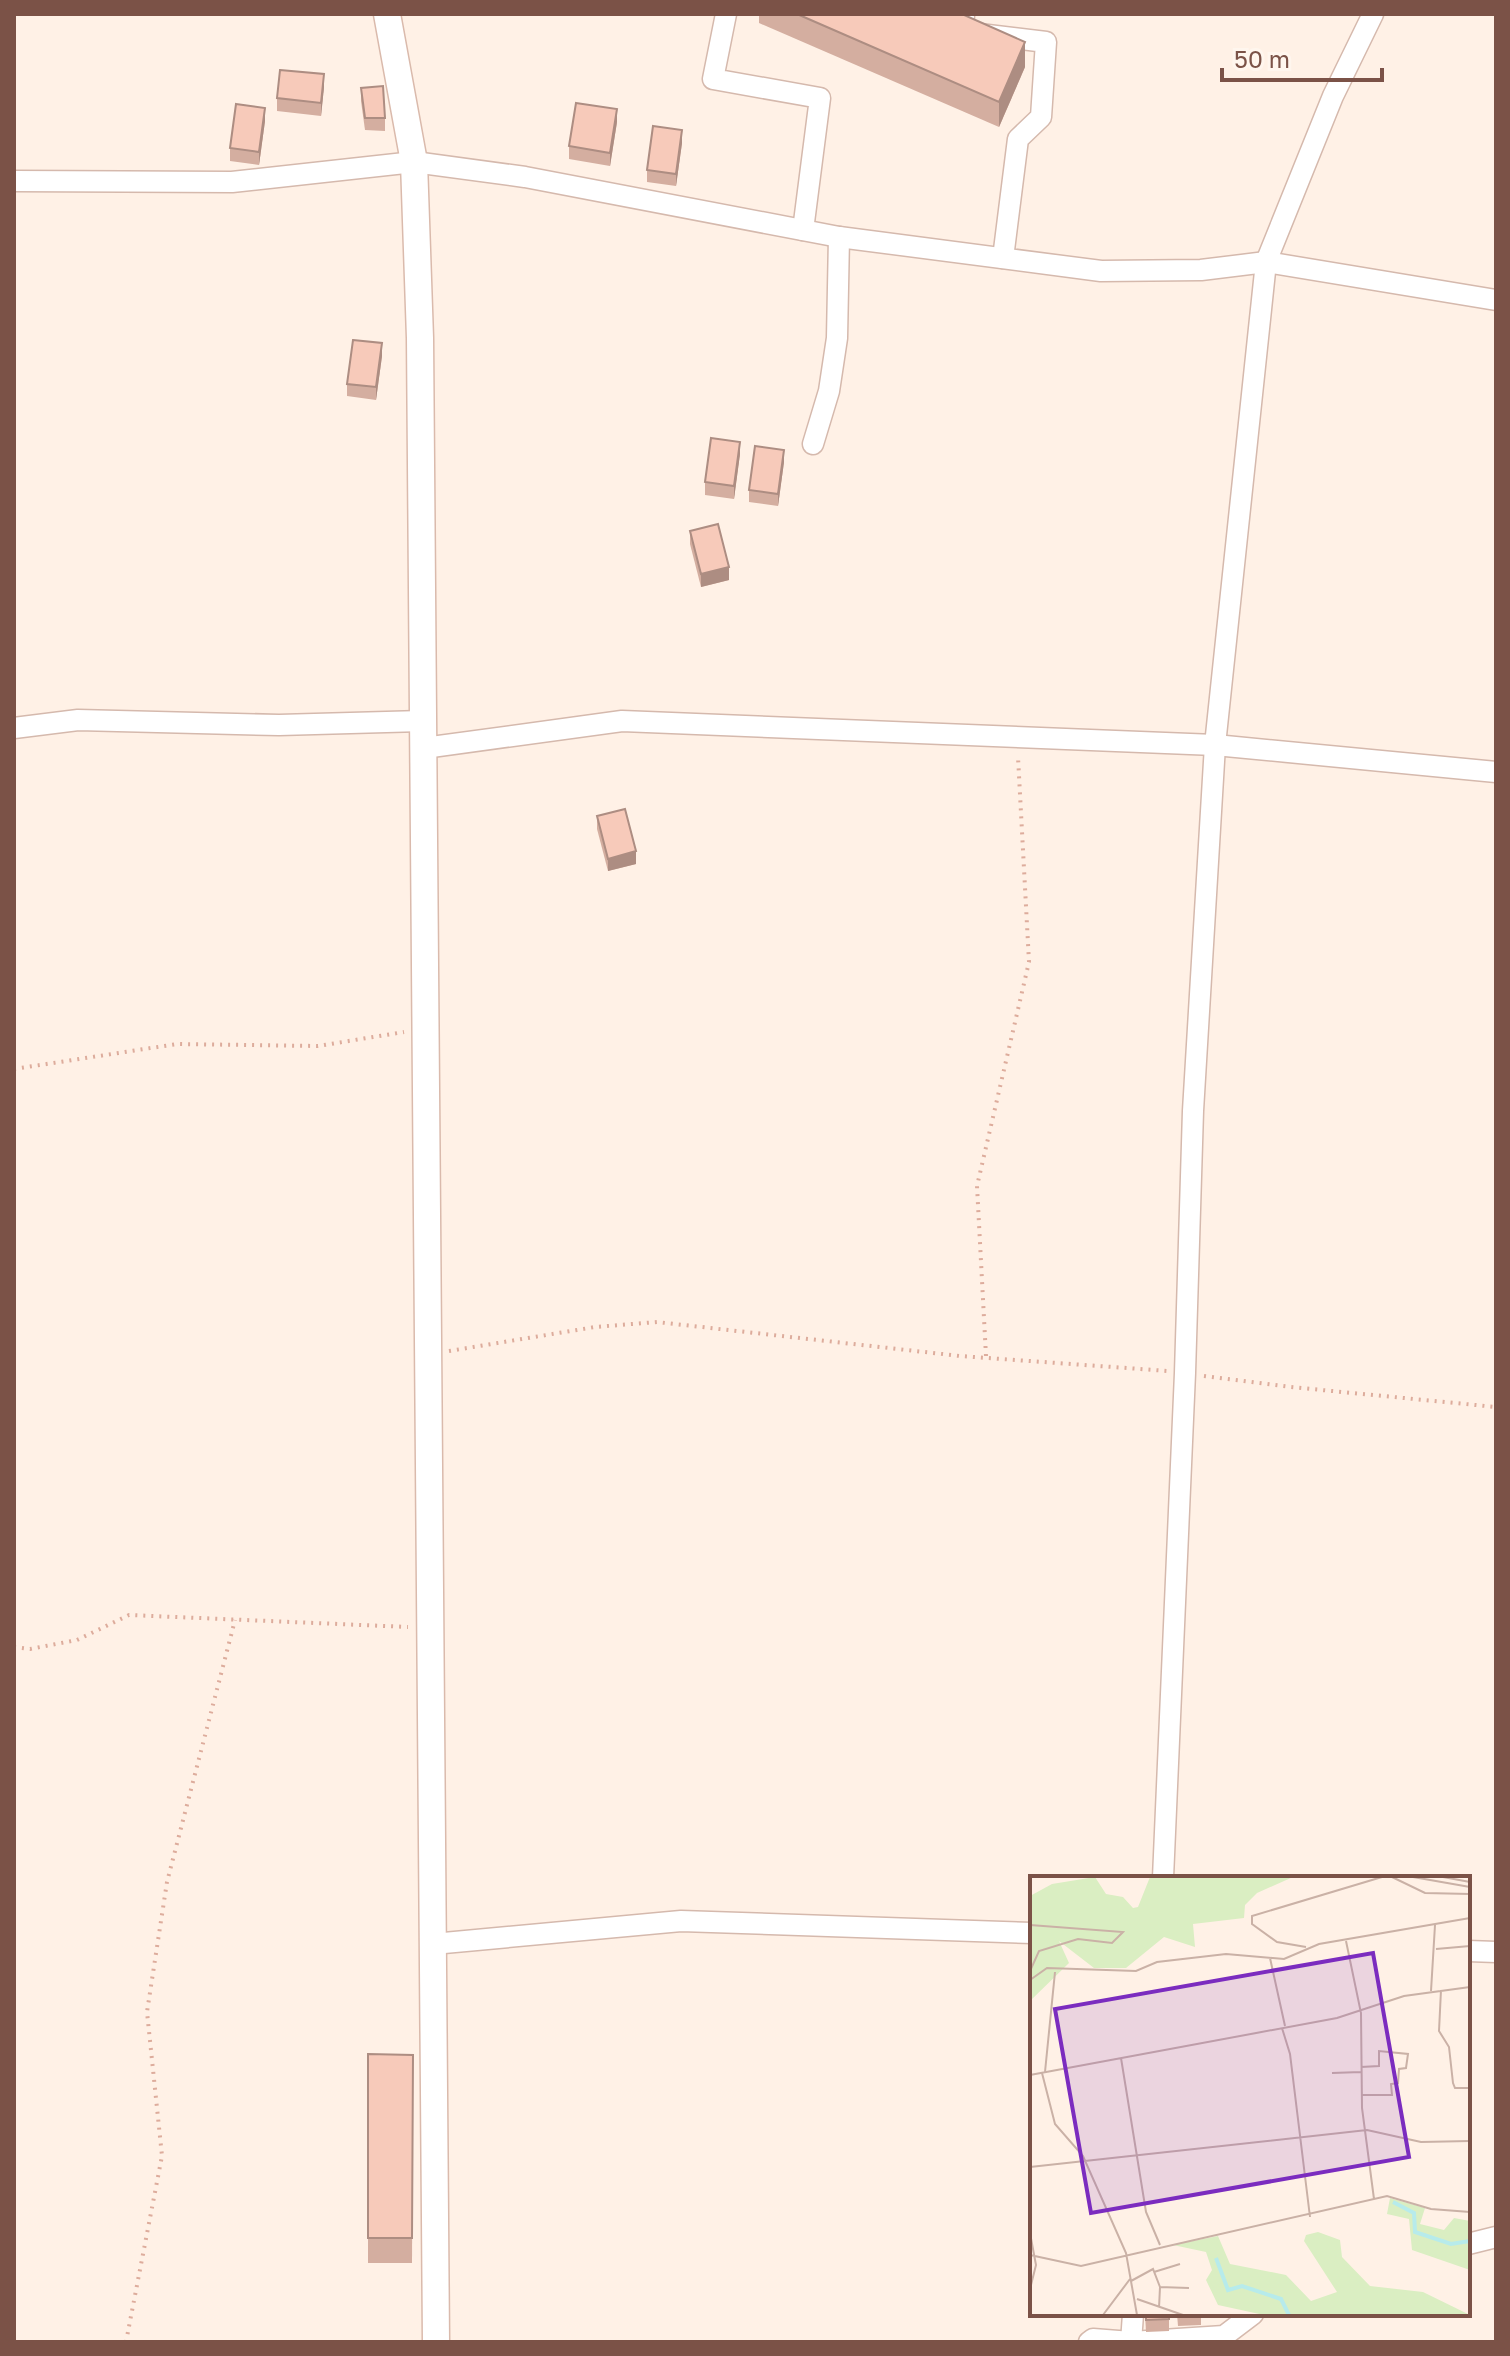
<svg xmlns="http://www.w3.org/2000/svg" width="1510" height="2356" viewBox="0 0 1510 2356" font-family="'Golos Text',sans-serif">
<rect width="100%" height="100%" fill="#fff1e6"/>
<g fill="none" stroke-linecap="round" stroke-linejoin="round">
<!-- street casing -->
<g stroke="#d5b9ad" stroke-width="23">
<g id="street">
<path d="M726,14L713,79L820,98L803,230"/>
<path d="M964,14L963,32L1046,42L1041,117L1018,139L1003,258"/>
<path d="M14,181L232,182L414,162L525,177L839,237L1101,271L1201,270L1266,262L1496,300"/>
<path d="M813,444L829,391L837,338L839,237"/>
<path d="M14,728L78,720L279,725L422,721"/>
<path d="M424,748L622,721L1215,745L1496,772"/>
<path d="M1163,1878L1185,1373L1193,1111L1215,745L1266,262L1333,96L1373,14"/>
<path d="M433,1944L681,1921L1032,1933"/>
<path d="M1468,1951L1496,1952"/>
<path d="M1468,2244L1496,2237"/>
<path d="M1089,2342L1093,2339L1131,2342L1224,2336L1253,2314"/>
<path d="M1131,2342L1133,2314"/>
</g>
</g>
<!-- secondary casing -->
<g stroke="#dabaac" stroke-width="29">
<path id="secondary" d="M387,14L414,162L420,338L436,2342"/>
</g>
<!-- path -->
<g stroke="#ddac9c" stroke-width="4" stroke-dasharray="2 6" stroke-linecap="butt">
<path d="M14,1069L177,1044L318,1046L404,1032"/>
<path d="M449,1351L595,1327L657,1322L960,1356L1168,1371"/>
<path d="M986,1356L977,1186L1029,962L1018,757"/>
<path d="M1204,1376L1291,1387L1496,1407"/>
<path d="M14,1647L30,1649L77,1640L129,1615L408,1627"/>
<path d="M126,2342L162,2156L147,2012L167,1882L235,1620"/>
</g>
<!-- street -->
<use href="#street" stroke="#fff" stroke-width="20"/>
<!-- secondary -->
<use href="#secondary" stroke="#fff" stroke-width="26"/>
</g>
<!-- wall -->
<g fill="#d4aea0">
<path d="M759,14H962L1025,67L999,127L759,23Z"/>
<path d="M324,87L321,116L277,111V98Z"/>
<path d="M361,88L385,118V131L365,130L361,101Z"/>
<path d="M265,121L259,165L230,161V148Z"/>
<path d="M617,122L610,166L569,159V146Z"/>
<path d="M682,143L676,186L647,182V170Z"/>
<path d="M382,356L376,400L347,396V384Z"/>
<path d="M740,454L734,499L705,495V482Z"/>
<path d="M784,462L778,506L749,502V490Z"/>
<path d="M690,531L729,580L701,587L690,544Z"/>
<path d="M597,816L636,864L608,871L597,829Z"/>
<path d="M368,2054L413,2055L412,2263H368Z"/>
<path d="M1145,2314H1169V2331L1146,2332Z"/>
<path d="M1177,2314H1201V2325L1178,2326Z"/>
<path d="M1221,2314H1244V2315L1221,2316Z"/>
</g>
<!-- shaded-wall -->
<g fill="#ad8d82">
<path d="M1025,42V67L999,127V102Z"/>
<path d="M324,74V87L321,116V103Z"/>
<path d="M265,108V121L259,165V152Z"/>
<path d="M617,109V122L610,166V153Z"/>
<path d="M682,130V143L676,186V174Z"/>
<path d="M382,343V356L376,400V387Z"/>
<path d="M740,442V454L734,499V486Z"/>
<path d="M784,450V462L778,506V494Z"/>
<path d="M729,567V580L701,587V574Z"/>
<path d="M636,851V864L608,871V859Z"/>
</g>
<!-- building -->
<g fill="#f7caba" stroke="#ad8d82" stroke-width="2">
<path d="M797,14H962L1025,42L999,102Z"/>
<path d="M280,70L324,74L321,103L277,98Z"/>
<path d="M383,86L385,118H365L361,88Z"/>
<path d="M576,103L617,109L610,153L569,146Z"/>
<path d="M236,104L265,108L259,152L230,148Z"/>
<path d="M653,126L682,130L676,174L647,170Z"/>
<path d="M353,340L382,343L376,387L347,384Z"/>
<path d="M711,438L740,442L734,486L705,482Z"/>
<path d="M755,446L784,450L778,494L749,490Z"/>
<path d="M718,524L729,567L701,574L690,531Z"/>
<path d="M625,809L636,851L608,859L597,816Z"/>
<path d="M368,2054L413,2055L412,2238H368Z"/>
<path d="M1146,2314H1169V2319L1146,2320Z"/>
</g>
<!-- overview -->
<g transform="translate(1030 1876)">
<rect width="440" height="440" fill="#fff1e6"/>
<path d="M65,1L76,18L93,21L103,32L108,31L120,1H263L227,17L215,29L214,42L163,48L165,71L134,61L96,92H64L29,65L39,87L0,125V20L22,8ZM360,322L395,332L390,348L414,354L424,342L440,345V394L382,374L379,343L357,338ZM288,356L310,364L312,381L340,410L393,416L440,439H234L188,429L176,404L182,394L176,376L143,369L188,360L200,388L256,399L281,425L307,416L274,365L276,359Z" fill="#daeec2"/>
<path fill="none" stroke="#b7ebeb" stroke-width="4" d="M363,326L384,337L385,356L421,368L440,365M186,382L198,414L212,410L251,423L259,439"/>
<path fill="none" stroke="#cab1a6" stroke-width="2" d="M362,1L395,17L440,18M383,1L440,11M413,1L440,6M0,49L93,56L82,67L48,63L9,75L0,95M316,65L331,137L332,232L344,323M276,71L247,66L222,48V40L352,1M406,73L440,70M240,82L255,150M0,104L17,92L106,95L127,86L196,78L254,83L289,68L440,42M411,114L409,155L419,171L423,207L425,212H440M401,115L405,49M252,152L260,178L280,341M91,182L116,336L130,369M331,191L349,190V175L378,178L376,192L369,193L368,207L361,208L362,219H332M15,196L25,96M12,197L25,248L53,280L96,377L107,439M302,197L331,196M0,199L307,142L374,120L440,111M0,291L337,254L391,266L440,265M0,357L6,389L0,413M0,379L51,390L357,320L401,333L440,336M124,396L150,388M101,405L123,393L130,411M107,423L153,439M129,432L130,411L159,412M73,439L100,403"/>
<path fill="#7b2cbf" fill-opacity="0.15" stroke="#7b2cbf" stroke-width="4" d="M343,77L379,281L61,337L25,133Z"/>
<rect width="440" height="440" fill="none" stroke="#7b5247" stroke-width="4"/>
</g>
<!-- border -->
<rect width="1510" height="2356" fill="none" stroke="#7b5247" stroke-width="32"/>
<!-- scale -->
<path d="M1222 68v12h160v-12" fill="none" stroke="#7b5247" stroke-width="4"/>
<text x="1234" y="68" font-size="24" fill="#7b5247" stroke="#fff6ee" stroke-width="6" paint-order="stroke">50 m</text>
</svg>
